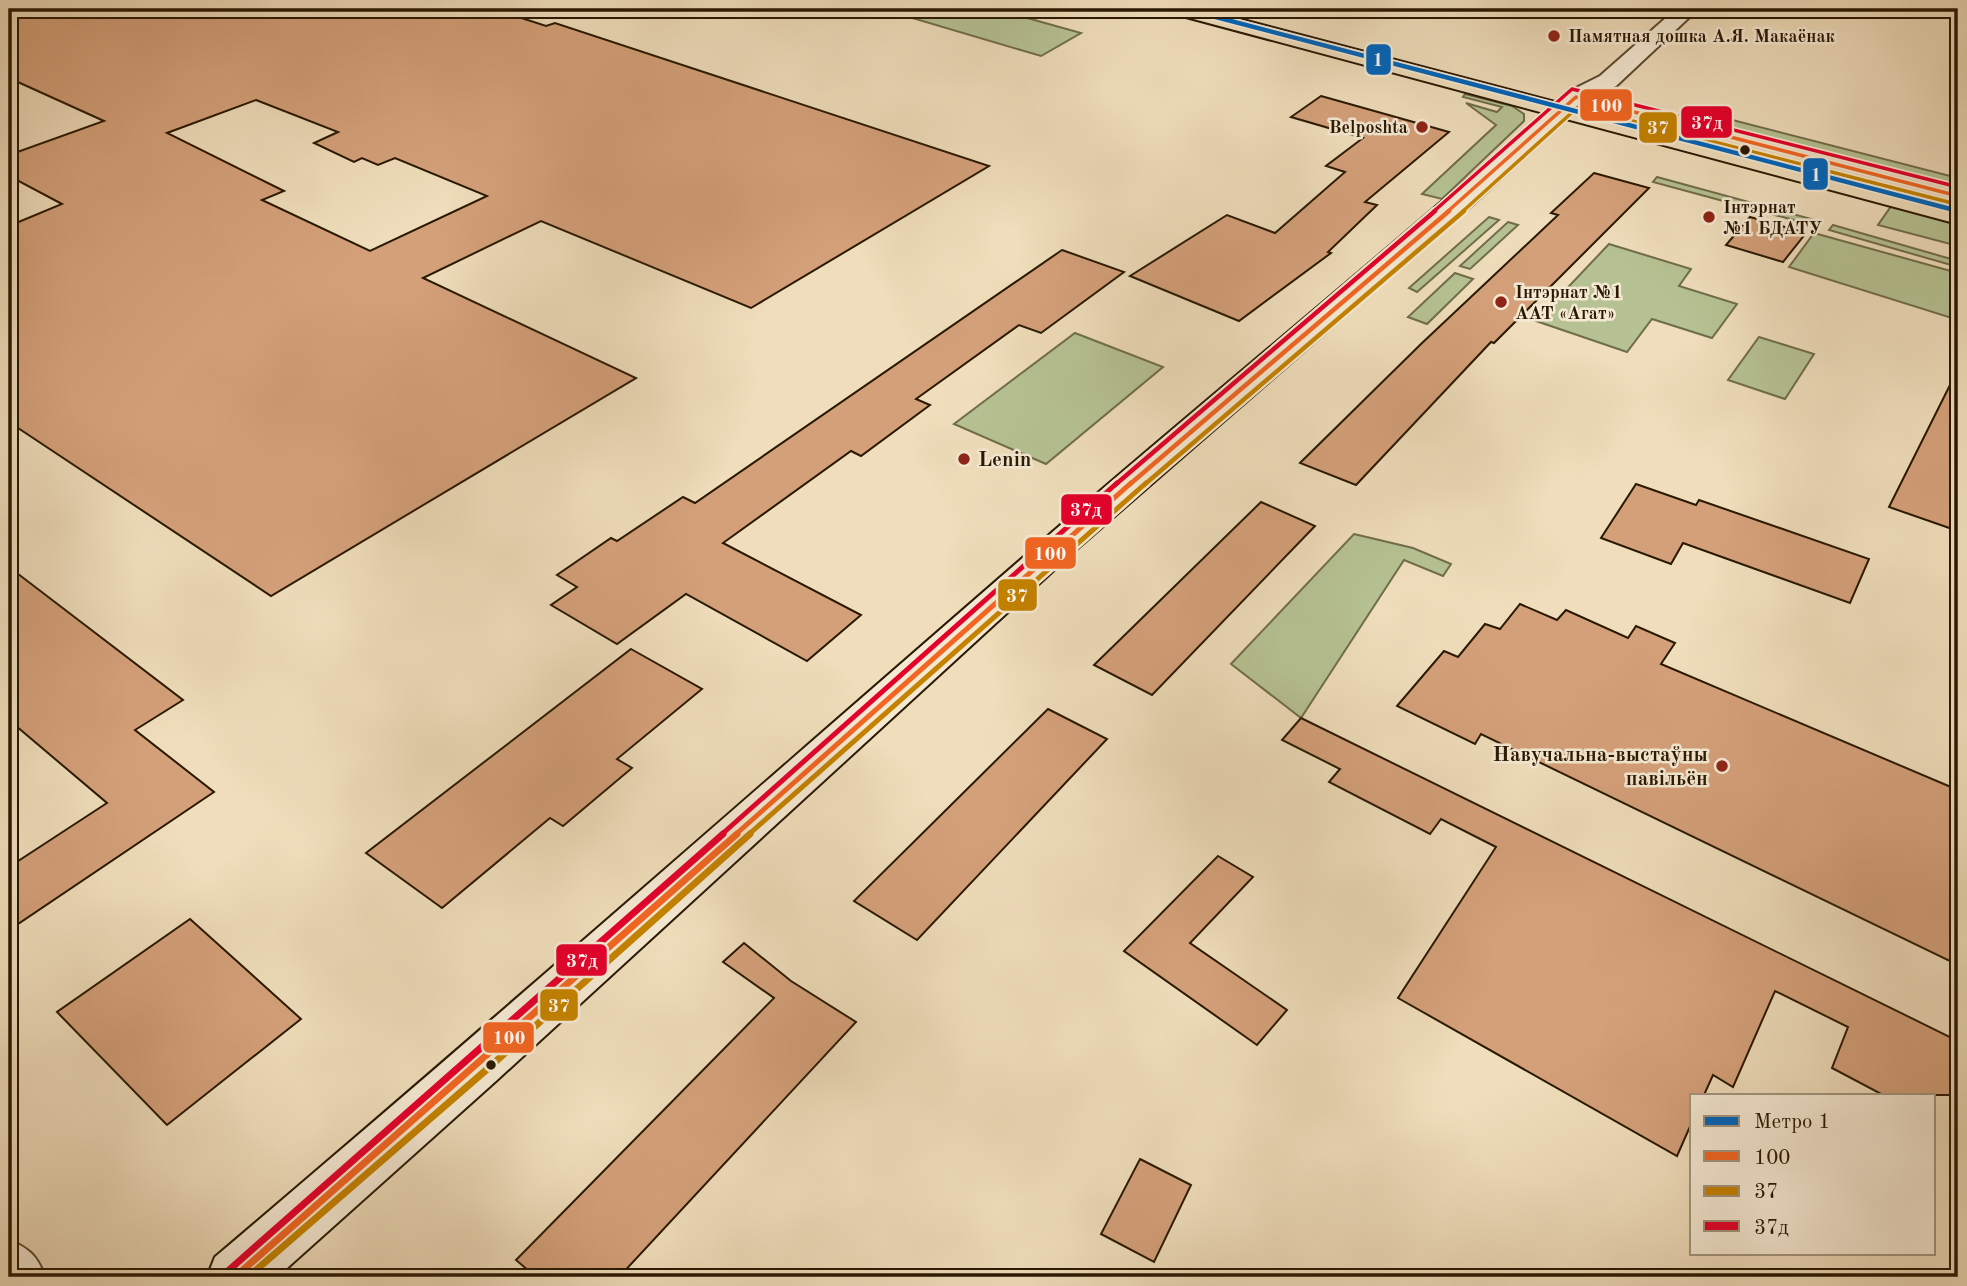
<svg xmlns="http://www.w3.org/2000/svg" width="1967" height="1286" viewBox="0 0 1967 1286" font-family="'Old Standard TT',serif">
<rect width="100%" height="100%" fill="#efddbb"/>
<filter id="stains"><feTurbulence type="fractalNoise" baseFrequency=".00286" numOctaves="4"/><feColorMatrix values="0 0 0 0 .2 0 0 0 0 .09 0 0 0 0 .02 0 0 0 .5 -.17"/></filter>
<radialGradient id="worn" r=".72"><stop offset=".6" stop-color="#630" stop-opacity="0"/><stop offset="1" stop-color="#630" stop-opacity=".3"/></radialGradient>
<!-- green -->
<g fill="#b6c293" stroke="#706d4a" stroke-width="2">
<path d="M882,9H995L1081,33L1041,56Z"/>
<path d="M1465,94L1512,106L1524,114V121L1442,199L1422,194L1496,125L1466,103L1497,112L1502,107L1463,97Z"/>
<path d="M1713,115L1958,178V187L1707,122V116Z"/>
<path d="M1657,177L1815,220L1812,225L1653,182Z"/>
<path d="M1892,205L1958,223V246L1878,225Z"/>
<path d="M1489,217L1499,220L1417,292L1409,288Z"/>
<path d="M1508,222L1518,225L1470,269L1460,266Z"/>
<path d="M1833,225L1958,261V267L1829,230Z"/>
<path d="M1814,233L1958,273V320L1789,267Z"/>
<path d="M1609,244L1691,269L1679,286L1737,304L1712,338L1652,319L1627,352L1536,321Z"/>
<path d="M1455,273L1473,279L1427,324L1408,317Z"/>
<path d="M1075,333L1163,367L1046,464L954,424Z"/>
<path d="M1759,337L1814,354L1785,399L1728,380Z"/>
<path d="M1354,534L1413,548L1451,564L1443,576L1404,560L1301,718L1231,664Z"/>
</g>
<!-- building -->
<g fill="#d4a07a" stroke="#291802" stroke-width="2" fill-rule="evenodd">
<path d="M9,9H494L546,26L555,23L989,166L751,308L541,221L423,278L636,378L271,596L9,422V226L62,204L9,176V155L104,121L9,78ZM256,100L338,132L314,143L354,162L362,158L378,165L395,158L487,196L370,251L262,200L284,191L167,133Z"/>
<path d="M1321,96L1449,132L1365,202L1377,205L1328,252L1331,253L1239,321L1130,276L1227,215L1275,233L1345,172L1326,166L1363,138L1291,117Z"/>
<path d="M1594,173L1649,188L1494,343L1491,342L1356,485L1300,463L1421,344L1558,215L1551,213Z"/>
<path d="M1750,217L1806,233L1783,262L1726,245Z"/>
<path d="M1062,250L1124,272L1041,333L1019,325L916,399L930,405L861,456L851,451L723,543L861,615L807,661L686,594L617,644L551,605L577,587L557,575L611,538L617,541L683,497L695,503Z"/>
<path d="M1958,369V531L1889,507Z"/>
<path d="M1636,484L1696,505L1699,500L1869,559L1850,603L1683,543L1671,564L1601,538Z"/>
<path d="M1261,502L1315,526L1152,695L1094,665Z"/>
<path d="M9,567L183,700L135,730L214,792L9,930V867L107,803L9,720Z"/>
<path d="M1520,604L1557,620L1566,610L1628,638L1636,626L1675,643L1661,664L1958,790V965L1481,734L1475,744L1397,706L1444,651L1458,657L1485,624L1500,629Z"/>
<path d="M631,649L702,689L617,759L632,768L563,826L550,818L442,908L366,853Z"/>
<path d="M1048,709L1107,739L917,940L854,901Z"/>
<path d="M1301,718L1958,1041V1095H1883L1832,1068L1848,1027L1775,991L1733,1087L1713,1075L1704,1095H1692V1122L1677,1156L1398,998L1496,847L1441,819L1430,834L1329,782L1340,769L1282,740Z"/>
<path d="M1218,856L1253,877L1190,943L1287,1010L1257,1045L1124,951Z"/>
<path d="M190,919L301,1019L167,1125L57,1012Z"/>
<path d="M744,943L791,981L856,1022L619,1277H536L516,1260L774,998L723,962Z"/>
<path d="M1140,1159L1191,1185L1154,1262L1101,1234Z"/>
</g>
<g fill="none" stroke-linecap="round" stroke-linejoin="round">
<!-- tertiary casing -->
<g stroke="#5a4930" stroke-width="4">
<g id="tertiary">
<path d="M1676,9H1698L1616,86L1584,102H1568L1564,97L1568,92L1600,76Z"/>
<path d="M9,1240C30,1249 37,1256 45,1277H9Z"/>
</g>
</g>
<!-- secondary casing -->
<g stroke="#291802" stroke-width="4">
<path id="secondary" d="M1576,90L1584,92L1588,97L1584,102L1472,205L1079,547L497,1080L277,1277H207L215,1257C496,1019 771,776 1049,535C1221,386 1398,243 1568,92Z"/>
</g>
<!-- primary casing -->
<g stroke="#291802" stroke-width="4">
<path id="primary" d="M1168,9H1201L1958,208V224L1171,13Z"/>
</g>
<!-- tertiary -->
<use href="#tertiary" fill="#f5e9d3" fill-rule="evenodd"/>
<!-- secondary -->
<use href="#secondary" fill="#f5e9d3" fill-rule="evenodd"/>
<!-- primary -->
<use href="#primary" fill="#efddbb" fill-rule="evenodd"/>
<!-- bus-1-far3 casing -->
<g stroke="#f5e9d3" stroke-width="7">
<path id="bus-1-far3" d="M1447,212L1576,97L1958,196"/>
</g>
<!-- bus-1-far2 casing -->
<g stroke="#f5e9d3" stroke-width="9">
<path id="bus-1-far2" d="M1129,485L1449,211"/>
</g>
<!-- bus-1-far1 casing -->
<g stroke="#f5e9d3" stroke-width="10">
<path id="bus-1-far1" d="M735,835L1131,483"/>
</g>
<!-- bus-1 casing -->
<g stroke="#f5e9d3" stroke-width="12">
<path id="bus-1" d="M235,1277L737,834"/>
</g>
<!-- bus-2-far3 casing -->
<g stroke="#f5e9d3" stroke-width="7">
<path id="bus-2-far3" d="M1462,212L1578,107L1956,204"/>
</g>
<!-- bus-2-far2 casing -->
<g stroke="#f5e9d3" stroke-width="9">
<path id="bus-2-far2" d="M1144,485L1464,211"/>
</g>
<!-- bus-2-far1 casing -->
<g stroke="#f5e9d3" stroke-width="10">
<path id="bus-2-far1" d="M748,835L1146,483"/>
</g>
<!-- bus-2 casing -->
<g stroke="#f5e9d3" stroke-width="12">
<path id="bus-2" d="M248,1277L485,1071L750,834"/>
</g>
<!-- bus-3-far3 casing -->
<g stroke="#f5e9d3" stroke-width="7">
<path id="bus-3-far3" d="M1433,212L1572,89L1958,187"/>
</g>
<!-- bus-3-far2 casing -->
<g stroke="#f5e9d3" stroke-width="9">
<path id="bus-3-far2" d="M1115,485L1435,211"/>
</g>
<!-- bus-3-far1 casing -->
<g stroke="#f5e9d3" stroke-width="10">
<path id="bus-3-far1" d="M721,835L1117,483"/>
</g>
<!-- bus-3 casing -->
<g stroke="#f5e9d3" stroke-width="12">
<path id="bus-3" d="M229,1270L723,834"/>
</g>
<!-- bus-1-far3 -->
<use href="#bus-1-far3" stroke="#f26522" stroke-width="3.5"/>
<!-- bus-1-far2 -->
<use href="#bus-1-far2" stroke="#f26522" stroke-width="4.5"/>
<!-- bus-1-far1 -->
<use href="#bus-1-far1" stroke="#f26522" stroke-width="5"/>
<!-- bus-1 -->
<use href="#bus-1" stroke="#f26522" stroke-width="7"/>
<!-- bus-2-far3 -->
<use href="#bus-2-far3" stroke="#c48200" stroke-width="3.5"/>
<!-- bus-2-far2 -->
<use href="#bus-2-far2" stroke="#c48200" stroke-width="4.5"/>
<!-- bus-2-far1 -->
<use href="#bus-2-far1" stroke="#c48200" stroke-width="5"/>
<!-- bus-2 -->
<use href="#bus-2" stroke="#c48200" stroke-width="7"/>
<!-- bus-3-far3 -->
<use href="#bus-3-far3" stroke="#e4002b" stroke-width="3.5"/>
<!-- bus-3-far2 -->
<use href="#bus-3-far2" stroke="#e4002b" stroke-width="4.5"/>
<!-- bus-3-far1 -->
<use href="#bus-3-far1" stroke="#e4002b" stroke-width="5"/>
<!-- bus-3 -->
<use href="#bus-3" stroke="#e4002b" stroke-width="7"/>
<!-- metro-1 casing -->
<g stroke="#f5e9d3" stroke-width="8">
<path id="metro-1" d="M1185,9L1958,211"/>
</g>
<!-- metro-1 -->
<use href="#metro-1" stroke="#0065bd" stroke-width="4.5"/>
</g>
<!-- markers -->
<g fill="#8f2418" stroke="#f5e9d3" stroke-width="2.5">
<circle cx="1554" cy="36" r="7"/>
<circle cx="1422" cy="127" r="7"/>
<circle cx="1709" cy="217" r="7"/>
<circle cx="1501" cy="302" r="7"/>
<circle cx="964" cy="459" r="7"/>
<circle cx="1722" cy="766" r="7"/>
</g>
<g fill="#291802" stroke="#f5e9d3" stroke-width="2.5">
<circle cx="1745" cy="150" r="6"/>
<circle cx="491" cy="1065" r="6"/>
</g>
<g text-anchor="middle" stroke-width="5" stroke-linejoin="round" paint-order="stroke">
<!-- far-poi labels -->
<g font-size="18" font-weight="bold" fill="#291802" stroke="#f5e9d3" text-anchor="start">
<text x="1568" y="42">Памятная дошка А.Я. Макаёнак</text>
<text x="1408" y="133" text-anchor="end">Belposhta</text>
<text x="1723" y="213">Інтэрнат<tspan x="1723" dy="21">№1 БДАТУ</tspan></text>
<text x="1515" y="298">Інтэрнат №1<tspan x="1515" dy="21">ААТ «Агат»</tspan></text>
</g>
<!-- poi labels -->
<g font-size="21" font-weight="bold" fill="#291802" stroke="#f5e9d3" text-anchor="start">
<text x="978" y="466">Lenin</text>
<text x="1708" y="761" text-anchor="end">Навучальна-выстаўны<tspan x="1708" dy="24">павільён</tspan></text>
</g>
</g>
<g stroke="#f5e9d3" stroke-width="2.5">
<rect x="1365" y="43" width="27" height="33" rx="7" fill="#0065bd"/>
<rect x="1579" y="88" width="54" height="34" rx="7" fill="#f26522"/>
<rect x="1680" y="105" width="53" height="34" rx="7" fill="#e4002b"/>
<rect x="1638" y="111" width="40" height="33" rx="7" fill="#c48200"/>
<rect x="1802" y="157" width="27" height="34" rx="7" fill="#0065bd"/>
<rect x="1060" y="493" width="53" height="33" rx="7" fill="#e4002b"/>
<rect x="1024" y="536" width="53" height="34" rx="7" fill="#f26522"/>
<rect x="997" y="578" width="41" height="34" rx="7" fill="#c48200"/>
<rect x="555" y="943" width="53" height="34" rx="7" fill="#e4002b"/>
<rect x="539" y="988" width="40" height="34" rx="7" fill="#c48200"/>
<rect x="482" y="1021" width="53" height="33" rx="7" fill="#f26522"/>
</g>
<g font-size="19" text-anchor="middle" font-weight="bold" fill="#fff">
<text x="1378" y="66">1</text>
<text x="1606" y="112">100</text>
<text x="1707" y="129">37д</text>
<text x="1658" y="134">37</text>
<text x="1816" y="181">1</text>
<text x="1086" y="516">37д</text>
<text x="1050" y="560">100</text>
<text x="1017" y="602">37</text>
<text x="582" y="967">37д</text>
<text x="559" y="1012">37</text>
<text x="509" y="1044">100</text>
</g>
<!-- margin -->
<rect width="1967" height="1286" fill="none" stroke="#efddbb" stroke-width="35"/>
<rect x="10" y="10" width="1946" height="1265" fill="none" stroke="#291802" stroke-width="3.5"/>
<rect x="18" y="18" width="1932" height="1251" fill="none" stroke="#291802" stroke-width="2"/>
<!-- legend -->
<rect x="1690" y="1094" width="245" height="161" fill="#f5e9d3" stroke="#a3957f" stroke-width="2"/>
<rect x="1704" y="1116" width="35" height="10" fill="#0065bd" stroke="#a3957f" stroke-width="2"/>
<text x="1754" y="1128" font-size="21" fill="#291802">Метро 1</text>
<rect x="1704" y="1151" width="35" height="10" fill="#f26522" stroke="#a3957f" stroke-width="2"/>
<text x="1754" y="1164" font-size="21" fill="#291802">100</text>
<rect x="1704" y="1186" width="35" height="10" fill="#c48200" stroke="#a3957f" stroke-width="2"/>
<text x="1754" y="1198" font-size="21" fill="#291802">37</text>
<rect x="1704" y="1221" width="35" height="10" fill="#e4002b" stroke="#a3957f" stroke-width="2"/>
<text x="1754" y="1234" font-size="21" fill="#291802">37д</text>
<rect width="100%" height="100%" filter="url(#stains)"/>
<rect width="100%" height="100%" fill="url(#worn)"/>
</svg>
